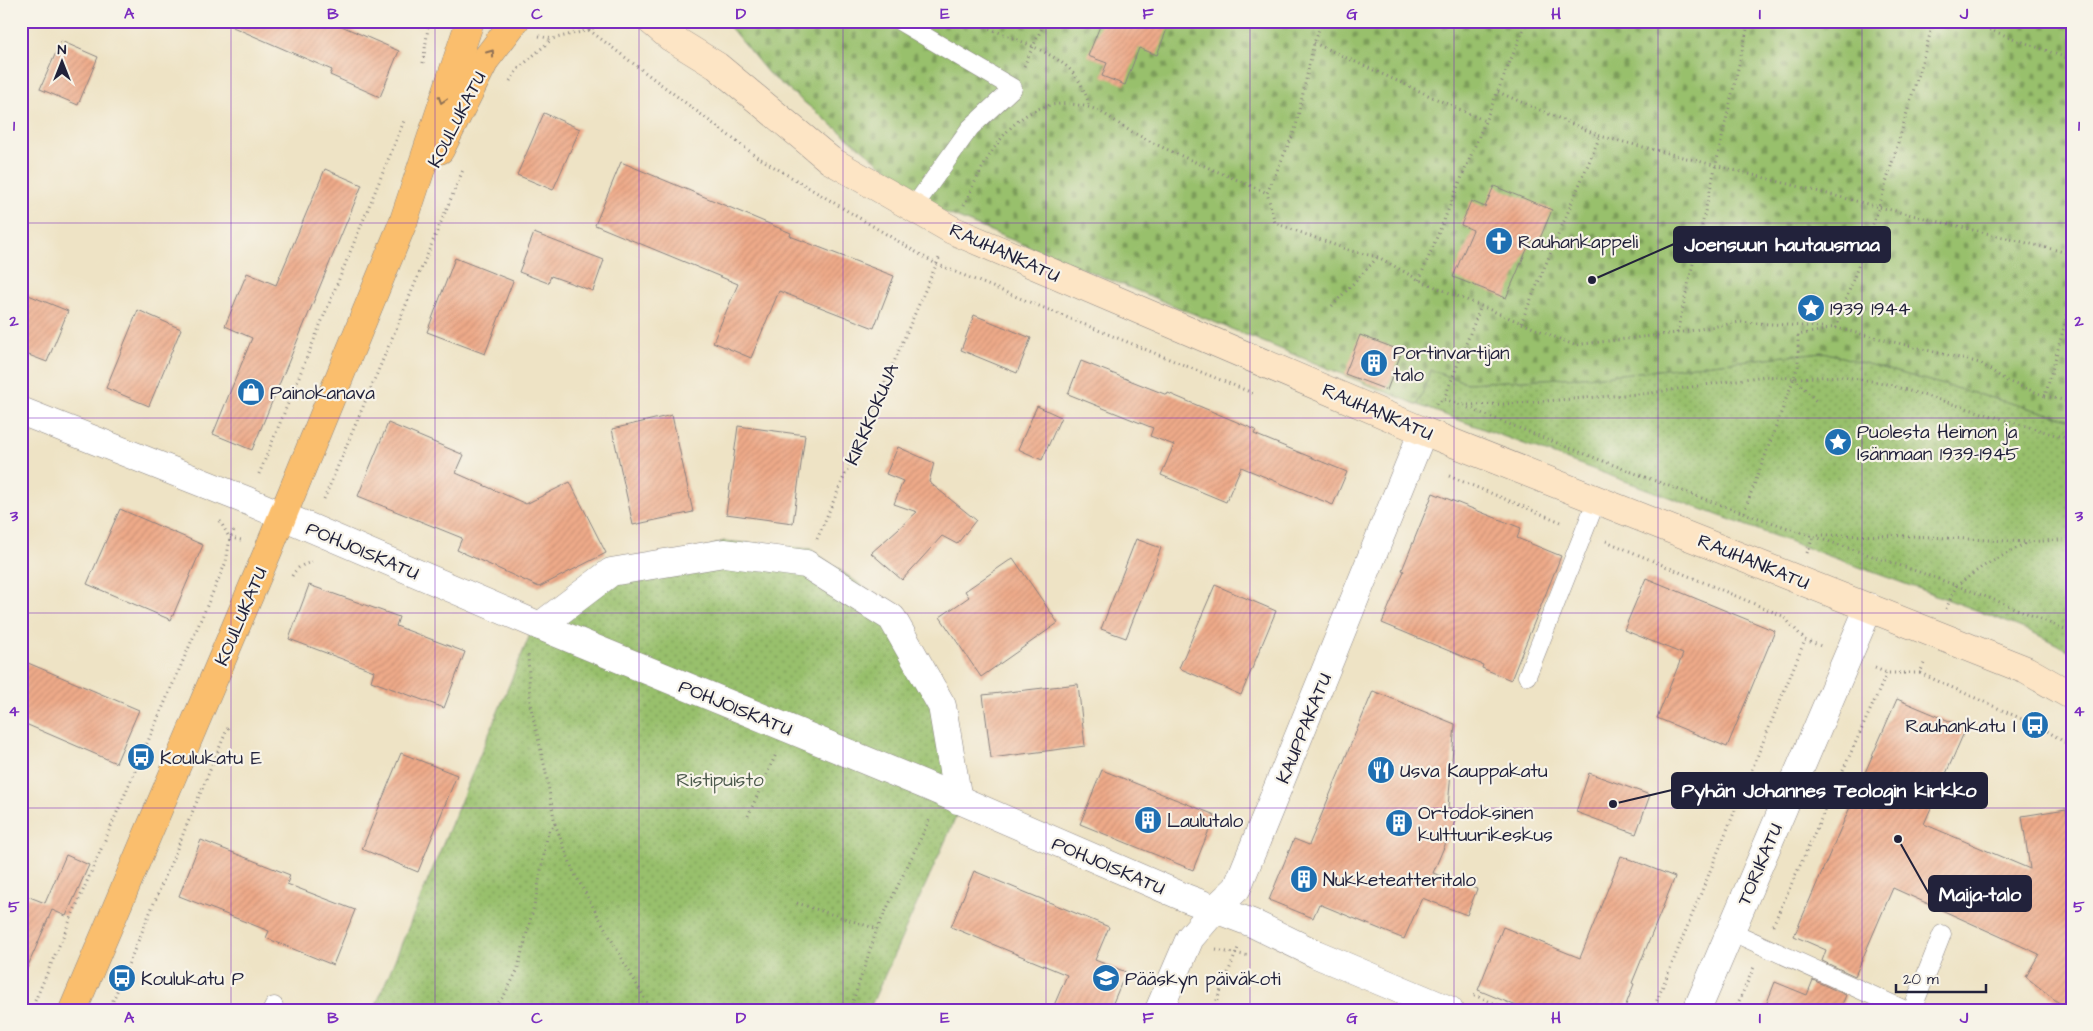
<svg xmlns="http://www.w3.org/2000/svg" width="2093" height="1031" viewBox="0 0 2093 1031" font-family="'Architects Daughter',sans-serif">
<defs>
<pattern id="cemetery-stones" width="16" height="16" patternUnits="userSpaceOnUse" patternTransform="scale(1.25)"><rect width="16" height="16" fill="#98c06c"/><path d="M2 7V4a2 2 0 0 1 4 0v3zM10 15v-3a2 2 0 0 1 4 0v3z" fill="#7c9c5a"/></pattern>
<pattern id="park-dots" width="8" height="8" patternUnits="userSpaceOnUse" patternTransform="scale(1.25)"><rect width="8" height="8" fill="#98c06c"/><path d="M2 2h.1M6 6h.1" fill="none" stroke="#7c9c5a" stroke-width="1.8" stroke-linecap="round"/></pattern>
<pattern id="building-hatch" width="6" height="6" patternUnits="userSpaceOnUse" patternTransform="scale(1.25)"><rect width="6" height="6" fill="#eeaa89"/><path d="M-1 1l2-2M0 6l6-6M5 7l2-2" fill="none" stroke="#cc9277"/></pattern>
</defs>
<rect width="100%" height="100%" fill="#f7f3e8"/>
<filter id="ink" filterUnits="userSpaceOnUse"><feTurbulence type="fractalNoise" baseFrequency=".02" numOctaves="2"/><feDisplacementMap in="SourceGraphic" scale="10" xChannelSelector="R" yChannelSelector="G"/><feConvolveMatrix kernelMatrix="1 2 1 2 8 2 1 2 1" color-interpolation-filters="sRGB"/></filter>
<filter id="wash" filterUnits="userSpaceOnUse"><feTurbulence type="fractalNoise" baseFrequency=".0096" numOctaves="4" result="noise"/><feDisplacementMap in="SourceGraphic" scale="20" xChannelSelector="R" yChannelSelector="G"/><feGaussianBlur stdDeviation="1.12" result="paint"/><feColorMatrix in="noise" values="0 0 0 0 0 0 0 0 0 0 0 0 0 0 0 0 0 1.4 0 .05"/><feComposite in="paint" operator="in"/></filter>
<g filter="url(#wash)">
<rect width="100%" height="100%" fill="#eee3c5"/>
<!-- cemetery -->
<path fill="url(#cemetery-stones)" stroke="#5d7154" d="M725,21H2072V420L1823,352L1603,376L1467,383L1431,370L1418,405L936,209L768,73Z"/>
<!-- park -->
<g fill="url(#park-dots)" stroke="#5d7154">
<path d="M1823,352L2072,420V652L2032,632L1968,607L1418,405L1431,370L1467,383L1603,376Z"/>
<path d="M724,541L810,549L895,609L966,795L869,1010H374L539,613Z"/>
</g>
<g id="blocks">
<!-- building -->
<g fill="url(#building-hatch)">
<path d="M219,21H330L399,51L380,97L330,75L332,70Z"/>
<path d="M1102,21H1170L1157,55L1139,48L1125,85L1102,76L1107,63L1088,56Z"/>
<path d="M61,41L98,57L78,105L40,89Z"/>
<path d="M544,113L580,129L553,190L517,175Z"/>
<path d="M621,162L791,233L790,236L894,276L874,328L779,291L751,358L713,342L738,284L595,225Z"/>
<path d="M325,169L362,185L252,450L213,434L252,338L225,326L247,273L276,285Z"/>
<path d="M1494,186L1552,210L1538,243L1531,240L1506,298L1453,277L1473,230L1461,225L1471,201L1485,207Z"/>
<path d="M534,233L604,260L593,291L551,276L548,283L519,272Z"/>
<path d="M455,258L513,281L485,354L427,332Z"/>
<path d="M21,292L68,311L47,362L21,352Z"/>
<path d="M138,310L181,329L149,406L106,388Z"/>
<path d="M974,315L1031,338L1017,373L961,350Z"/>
<path d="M1360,335L1402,351L1387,390L1345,374Z"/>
<path d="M1081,361L1167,395L1168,393L1256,430L1254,434L1347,472L1333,505L1241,467L1226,502L1161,475L1174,445L1150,436L1153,428L1068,394Z"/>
<path d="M1037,406L1061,417L1042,460L1018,449Z"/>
<path d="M672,415L693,512L633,525L612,429Z"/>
<path d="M388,423L464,455L456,473L526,504L570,482L606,553L539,587L457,550L462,538L358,496Z"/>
<path d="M738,426L805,435L793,523L726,514Z"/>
<path d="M898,447L934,463L929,482L976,520L957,544L942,536L902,580L871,553L917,512L894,504L903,481L886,474Z"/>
<path d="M1433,493L1521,528L1517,538L1561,556L1511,680L1482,668L1483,665L1382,623L1404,571L1402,570Z"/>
<path d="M120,509L203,545L171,620L87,584Z"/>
<path d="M1136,539L1161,548L1126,638L1101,629Z"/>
<path d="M1013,558L1058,623L981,677L940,617L969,597L965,591Z"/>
<path d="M1646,578L1775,631L1727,747L1657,718L1683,654L1624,630Z"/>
<path d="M309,585L399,617L396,626L465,652L444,708L371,681L374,671L289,639Z"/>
<path d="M1215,585L1276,611L1241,695L1179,668Z"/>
<path d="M21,660L139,710L116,763L21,722Z"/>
<path d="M1078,684L1085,746L991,758L983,695Z"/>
<path d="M1373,691L1455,724L1448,807L1459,812L1433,873L1477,889L1467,915L1422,898L1404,939L1319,904L1313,918L1269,900L1294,839L1309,845Z"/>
<path d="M1897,699L1966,728L1924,824L2030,869L2022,816L2066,809L2067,821H2072V1010H2068L2026,977L2039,954L1893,888L1855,976L1822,961L1826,950L1794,936Z"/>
<path d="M401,753L457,775L418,872L362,849Z"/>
<path d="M1102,770L1215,815L1193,870L1080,824Z"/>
<path d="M1589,773L1650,795L1636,834L1576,812Z"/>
<path d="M201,840L290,875L287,884L355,910L333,965L266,938L269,931L179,896Z"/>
<path d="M66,855L89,865L66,916L52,910L21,982V909L27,896L45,903Z"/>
<path d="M1621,856L1675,877L1632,983L1634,984L1624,1010H1526L1478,990L1503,927L1580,958Z"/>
<path d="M974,871L1109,927L1095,960L1126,972L1110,1010H1052L1067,975L951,927Z"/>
<path d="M1813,980L1846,995L1840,1010H1764L1775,982L1807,995Z"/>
</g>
</g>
</g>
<g filter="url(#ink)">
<use href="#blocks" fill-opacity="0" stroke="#888280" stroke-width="1"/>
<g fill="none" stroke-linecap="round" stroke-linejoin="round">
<!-- lane casing -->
<g stroke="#888280" stroke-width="19">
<g id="lane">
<path d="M899,21L1013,88L970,128L913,208"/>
<path d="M1527,676L1597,499"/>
<path d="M1730,931L1905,1010"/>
<path d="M272,1010L274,1006"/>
<path d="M1912,1010L1942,934"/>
</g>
</g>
<!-- street casing -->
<g stroke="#888280" stroke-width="29">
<g id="street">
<path d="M21,411L248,501L540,626L923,784L1186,898L1252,923L1316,954L1449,1010"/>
<path d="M540,626L611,572L724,553L806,564L892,618L942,706L958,800"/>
<path d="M1159,1010L1190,938L1215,909L1237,888L1423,431"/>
<path d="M1697,1010L1869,607"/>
</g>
</g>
<!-- secondary casing -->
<g stroke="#888280" stroke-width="29">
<path id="secondary" d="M651,21L670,37L717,66L830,160L952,230L1423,431L2026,670L2072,696"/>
</g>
<!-- primary casing -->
<g stroke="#888280" stroke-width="29">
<g id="primary">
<path d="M440,150L486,59L515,21"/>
<path d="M73,1010L268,551L404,220L470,21"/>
</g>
</g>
<!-- path -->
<g stroke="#888280" stroke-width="3" stroke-dasharray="1 4" stroke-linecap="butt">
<path d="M971,21C998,33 1056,51 1073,73C1082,83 1086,95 1090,107"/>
<path d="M1322,21L1314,43L1295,130L1267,193L1275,223L1351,251L1378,257L1419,280L1574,345L1677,333L1740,322L1836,328L1980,363L2007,381L2045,396L2072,298"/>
<path d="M1966,21L2072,60"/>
<path d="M589,30L756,156L936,264L1255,394"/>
<path d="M539,36L552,39L589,30L607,21"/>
<path d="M1314,43L1485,121"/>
<path d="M423,63L429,21"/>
<path d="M1024,66L1045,21"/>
<path d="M510,81L518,69L552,39"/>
<path d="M1498,92L1600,136L1879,207L2072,254"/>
<path d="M964,205C989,152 1018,89 1088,107C1104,111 1120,126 1134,133C1177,156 1223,173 1267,193"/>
<path d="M1419,280L1527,21"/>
<path d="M1332,306L1377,258"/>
<path d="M1521,323L1600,136"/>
<path d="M1836,328L1879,207L1934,21"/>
<path d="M1677,333L1749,21"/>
<path d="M1794,378L1817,402"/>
<path d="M2045,396L2072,402"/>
<path d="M1444,399L1481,306"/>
<path d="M1436,404L1444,399L1461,405C1541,437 1622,469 1704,499C1827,543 1953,578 2072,633"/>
<path d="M1463,405L1506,404L1651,393L1764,376L1794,378L1841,376L1883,383L2072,440"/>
<path d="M259,474L404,121"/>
<path d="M1449,476L1561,522"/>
<path d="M324,499L463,170"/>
<path d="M1744,512L1794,378L1798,366V335L1830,329"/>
<path d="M220,521L229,537"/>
<path d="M1818,535L1911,536L2028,542L2072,539"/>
<path d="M230,538L241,540"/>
<path d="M817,539L940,256"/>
<path d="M1606,541L1783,616L1805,640L1821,646"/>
<path d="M1807,553L1814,535"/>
<path d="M292,576C297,567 302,565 312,562"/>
<path d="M1946,609L1956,586L1982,567L2028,542"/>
<path d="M1875,668L1887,673H1920L1925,661"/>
<path d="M1920,673L2044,729L2072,747"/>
<path d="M748,816L776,754"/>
<path d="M555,824L574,873L651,1010"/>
<path d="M797,903L877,929"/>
<path d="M1773,925L1887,673"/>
<path d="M1216,950L1250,956"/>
<path d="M1474,995L1510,1010"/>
<path d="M31,1010L226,562L230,538L235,528"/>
<path d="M109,1010L229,725"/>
<path d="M492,1010L504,996L517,971L536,898L548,832L555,824L545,768L530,704L528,652"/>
<path d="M850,1010L877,929L930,819"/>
<path d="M1213,1010L1238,948"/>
<path d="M1653,1010L1805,640"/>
<path d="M1735,1010L1754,967"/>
</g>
<!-- lane -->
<use href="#lane" stroke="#fff" stroke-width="18"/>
<!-- street -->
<use href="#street" stroke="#fff" stroke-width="28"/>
<!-- secondary -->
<use href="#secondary" stroke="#fde5c5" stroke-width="28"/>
<!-- primary -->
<use href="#primary" stroke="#fabe6d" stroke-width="28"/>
</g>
<!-- one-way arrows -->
<defs><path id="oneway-chevron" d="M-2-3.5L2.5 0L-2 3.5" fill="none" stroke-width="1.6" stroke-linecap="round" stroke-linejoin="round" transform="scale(1.25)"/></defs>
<g stroke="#8e7054">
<use href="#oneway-chevron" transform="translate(491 53) rotate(-54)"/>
<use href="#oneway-chevron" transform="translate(442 100) rotate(108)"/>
</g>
</g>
<!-- grid -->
<path fill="none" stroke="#7b2cbf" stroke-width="1" stroke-opacity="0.55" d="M231,21V1010M435,21V1010M639,21V1010M843,21V1010M1046,21V1010M1250,21V1010M1454,21V1010M1658,21V1010M1862,21V1010M21,223H2072M21,418H2072M21,613H2072M21,808H2072"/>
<!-- icons -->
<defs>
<g id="church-disc" transform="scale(1.4375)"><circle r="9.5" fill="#1f6fb2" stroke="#f7f3e8"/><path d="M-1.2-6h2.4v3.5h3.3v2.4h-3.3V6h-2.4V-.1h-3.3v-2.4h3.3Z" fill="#fff"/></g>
<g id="sight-disc" transform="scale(1.4375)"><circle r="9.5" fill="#1f6fb2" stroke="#f7f3e8"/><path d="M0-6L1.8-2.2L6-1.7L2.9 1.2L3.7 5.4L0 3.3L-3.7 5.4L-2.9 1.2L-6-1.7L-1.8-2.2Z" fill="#fff"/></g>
<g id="building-disc" transform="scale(1.4375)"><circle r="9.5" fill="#1f6fb2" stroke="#f7f3e8"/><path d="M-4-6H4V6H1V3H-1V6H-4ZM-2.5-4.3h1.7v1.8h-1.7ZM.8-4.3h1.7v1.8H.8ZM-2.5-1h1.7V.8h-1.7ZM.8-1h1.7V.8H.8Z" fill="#fff"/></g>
<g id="shop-disc" transform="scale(1.4375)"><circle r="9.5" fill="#1f6fb2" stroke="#f7f3e8"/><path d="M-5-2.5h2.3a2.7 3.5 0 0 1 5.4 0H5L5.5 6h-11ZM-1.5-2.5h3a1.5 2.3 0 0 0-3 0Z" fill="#fff"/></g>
<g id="bus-disc" transform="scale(1.4375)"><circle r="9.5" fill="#1f6fb2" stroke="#f7f3e8"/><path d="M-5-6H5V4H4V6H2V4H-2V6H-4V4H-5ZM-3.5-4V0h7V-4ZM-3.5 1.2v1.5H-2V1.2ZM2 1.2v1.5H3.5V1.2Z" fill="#fff"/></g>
<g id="restaurant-disc" transform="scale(1.4375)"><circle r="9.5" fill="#1f6fb2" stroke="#f7f3e8"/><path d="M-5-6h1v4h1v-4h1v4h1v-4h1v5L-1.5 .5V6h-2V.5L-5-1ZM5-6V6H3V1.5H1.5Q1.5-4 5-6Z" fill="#fff"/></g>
<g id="school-disc" transform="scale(1.4375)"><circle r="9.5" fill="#1f6fb2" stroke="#f7f3e8"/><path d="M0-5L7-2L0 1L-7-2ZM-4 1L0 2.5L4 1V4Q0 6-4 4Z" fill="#fff"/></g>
</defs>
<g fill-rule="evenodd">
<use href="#church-disc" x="1499" y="241"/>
<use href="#sight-disc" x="1811" y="308"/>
<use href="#building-disc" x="1374" y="363"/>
<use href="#shop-disc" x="251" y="392"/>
<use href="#sight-disc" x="1838" y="442"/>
<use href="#bus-disc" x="2035" y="725"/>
<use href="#bus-disc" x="141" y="757"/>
<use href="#restaurant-disc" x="1381" y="770"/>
<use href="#building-disc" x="1148" y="820"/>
<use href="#building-disc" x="1399" y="823"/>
<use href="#building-disc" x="1304" y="879"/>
<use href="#bus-disc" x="122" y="978"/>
<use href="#school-disc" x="1106" y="978"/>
</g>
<g text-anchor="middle" stroke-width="4.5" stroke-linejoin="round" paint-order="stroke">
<!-- street labels -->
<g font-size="19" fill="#22223b" stroke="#f7f3e8">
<text transform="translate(456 119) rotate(-63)" y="7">KOULUKATU</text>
<text transform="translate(1005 252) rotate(24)" y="7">RAUHANKATU</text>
<text transform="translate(1378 411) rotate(23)" y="7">RAUHANKATU</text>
<text transform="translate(871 414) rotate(-67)" y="7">KIRKKOKUJA</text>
<text transform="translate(363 550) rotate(23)" y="7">POHJOISKATU</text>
<text transform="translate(1754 561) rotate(22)" y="7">RAUHANKATU</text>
<text transform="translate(240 616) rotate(-67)" y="7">KOULUKATU</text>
<text transform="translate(736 707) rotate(22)" y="7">POHJOISKATU</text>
<text transform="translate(1303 728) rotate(-68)" y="7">KAUPPAKATU</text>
<text transform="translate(1759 864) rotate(-67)" y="7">TORIKATU</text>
<text transform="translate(1109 865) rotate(23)" y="7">POHJOISKATU</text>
</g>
<!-- poi labels -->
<g font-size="19" fill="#22223b" stroke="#f7f3e8" text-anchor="start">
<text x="1518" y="248">Rauhankappeli</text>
<text x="1830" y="315">1939 1944</text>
<text x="1393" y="359">Portinvartijan<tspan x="1393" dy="22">talo</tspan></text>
<text x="270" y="399">Painokanava</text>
<text x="1857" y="438">Puolesta Heimon ja<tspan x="1857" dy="22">Isänmaan 1939-1945</tspan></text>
<text x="2016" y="732" text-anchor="end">Rauhankatu I</text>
<text x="160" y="764">Koulukatu E</text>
<text x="1400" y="777">Usva Kauppakatu</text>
<text x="1418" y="819">Ortodoksinen<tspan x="1418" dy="22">kulttuurikeskus</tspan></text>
<text x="1167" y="827">Laulutalo</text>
<text x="1323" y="886">Nukketeatteritalo</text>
<text x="141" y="985">Koulukatu P</text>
<text x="1125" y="985">Pääskyn päiväkoti</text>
</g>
<!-- park labels -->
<g font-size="19" fill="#4b594c" stroke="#f7f3e8">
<text x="720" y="786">Ristipuisto</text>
</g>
</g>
<!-- callouts -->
<path fill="none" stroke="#22223b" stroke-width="2" d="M1592 280L1674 244M1613 804L1672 790M1898 839L1929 894"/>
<g fill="#22223b" stroke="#f7f3e8" stroke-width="2">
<circle cx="1592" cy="280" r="5"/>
<circle cx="1613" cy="804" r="5"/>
<circle cx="1898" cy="839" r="5"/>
</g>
<g fill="#22223b" stroke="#22223b" stroke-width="2">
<rect x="1674" y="227" width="216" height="35" rx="5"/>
<rect x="1672" y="773" width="315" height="35" rx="5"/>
<rect x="1929" y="876" width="102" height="35" rx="5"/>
</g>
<g font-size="20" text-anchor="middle" font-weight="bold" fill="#fff">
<text x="1782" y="251">Joensuun hautausmaa</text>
<text x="1829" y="797">Pyhän Johannes Teologin kirkko</text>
<text x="1980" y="901">Maija-talo</text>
</g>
<!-- margin -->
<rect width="2093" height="1031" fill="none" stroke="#f7f3e8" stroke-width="55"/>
<!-- north arrow -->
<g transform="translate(62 62)" stroke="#f7f3e8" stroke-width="4" paint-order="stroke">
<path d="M0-4L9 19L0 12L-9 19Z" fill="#22223b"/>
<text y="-8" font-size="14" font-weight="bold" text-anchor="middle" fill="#22223b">N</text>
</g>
<!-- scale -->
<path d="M1896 984v8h90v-8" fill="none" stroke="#22223b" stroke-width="2.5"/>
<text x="1903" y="984" font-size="15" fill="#22223b" stroke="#f7f3e8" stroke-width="4" paint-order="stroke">20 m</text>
<rect x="28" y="28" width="2038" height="976" fill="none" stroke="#7b2cbf" stroke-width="2"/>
<g font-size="16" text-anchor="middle" font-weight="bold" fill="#7b2cbf">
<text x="129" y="19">A</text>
<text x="333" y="19">B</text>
<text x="537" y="19">C</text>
<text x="741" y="19">D</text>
<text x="945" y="19">E</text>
<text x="1148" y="19">F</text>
<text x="1352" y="19">G</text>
<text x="1556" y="19">H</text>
<text x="1760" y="19">I</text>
<text x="1964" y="19">J</text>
<text x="14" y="131">1</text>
<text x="2079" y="131">1</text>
<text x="14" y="326">2</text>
<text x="2079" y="326">2</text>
<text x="14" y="521">3</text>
<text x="2079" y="521">3</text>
<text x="14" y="716">4</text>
<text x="2079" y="716">4</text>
<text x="14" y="912">5</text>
<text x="2079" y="912">5</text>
<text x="129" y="1023">A</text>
<text x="333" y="1023">B</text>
<text x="537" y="1023">C</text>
<text x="741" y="1023">D</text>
<text x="945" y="1023">E</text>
<text x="1148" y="1023">F</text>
<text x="1352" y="1023">G</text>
<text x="1556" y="1023">H</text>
<text x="1760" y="1023">I</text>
<text x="1964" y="1023">J</text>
</g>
</svg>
